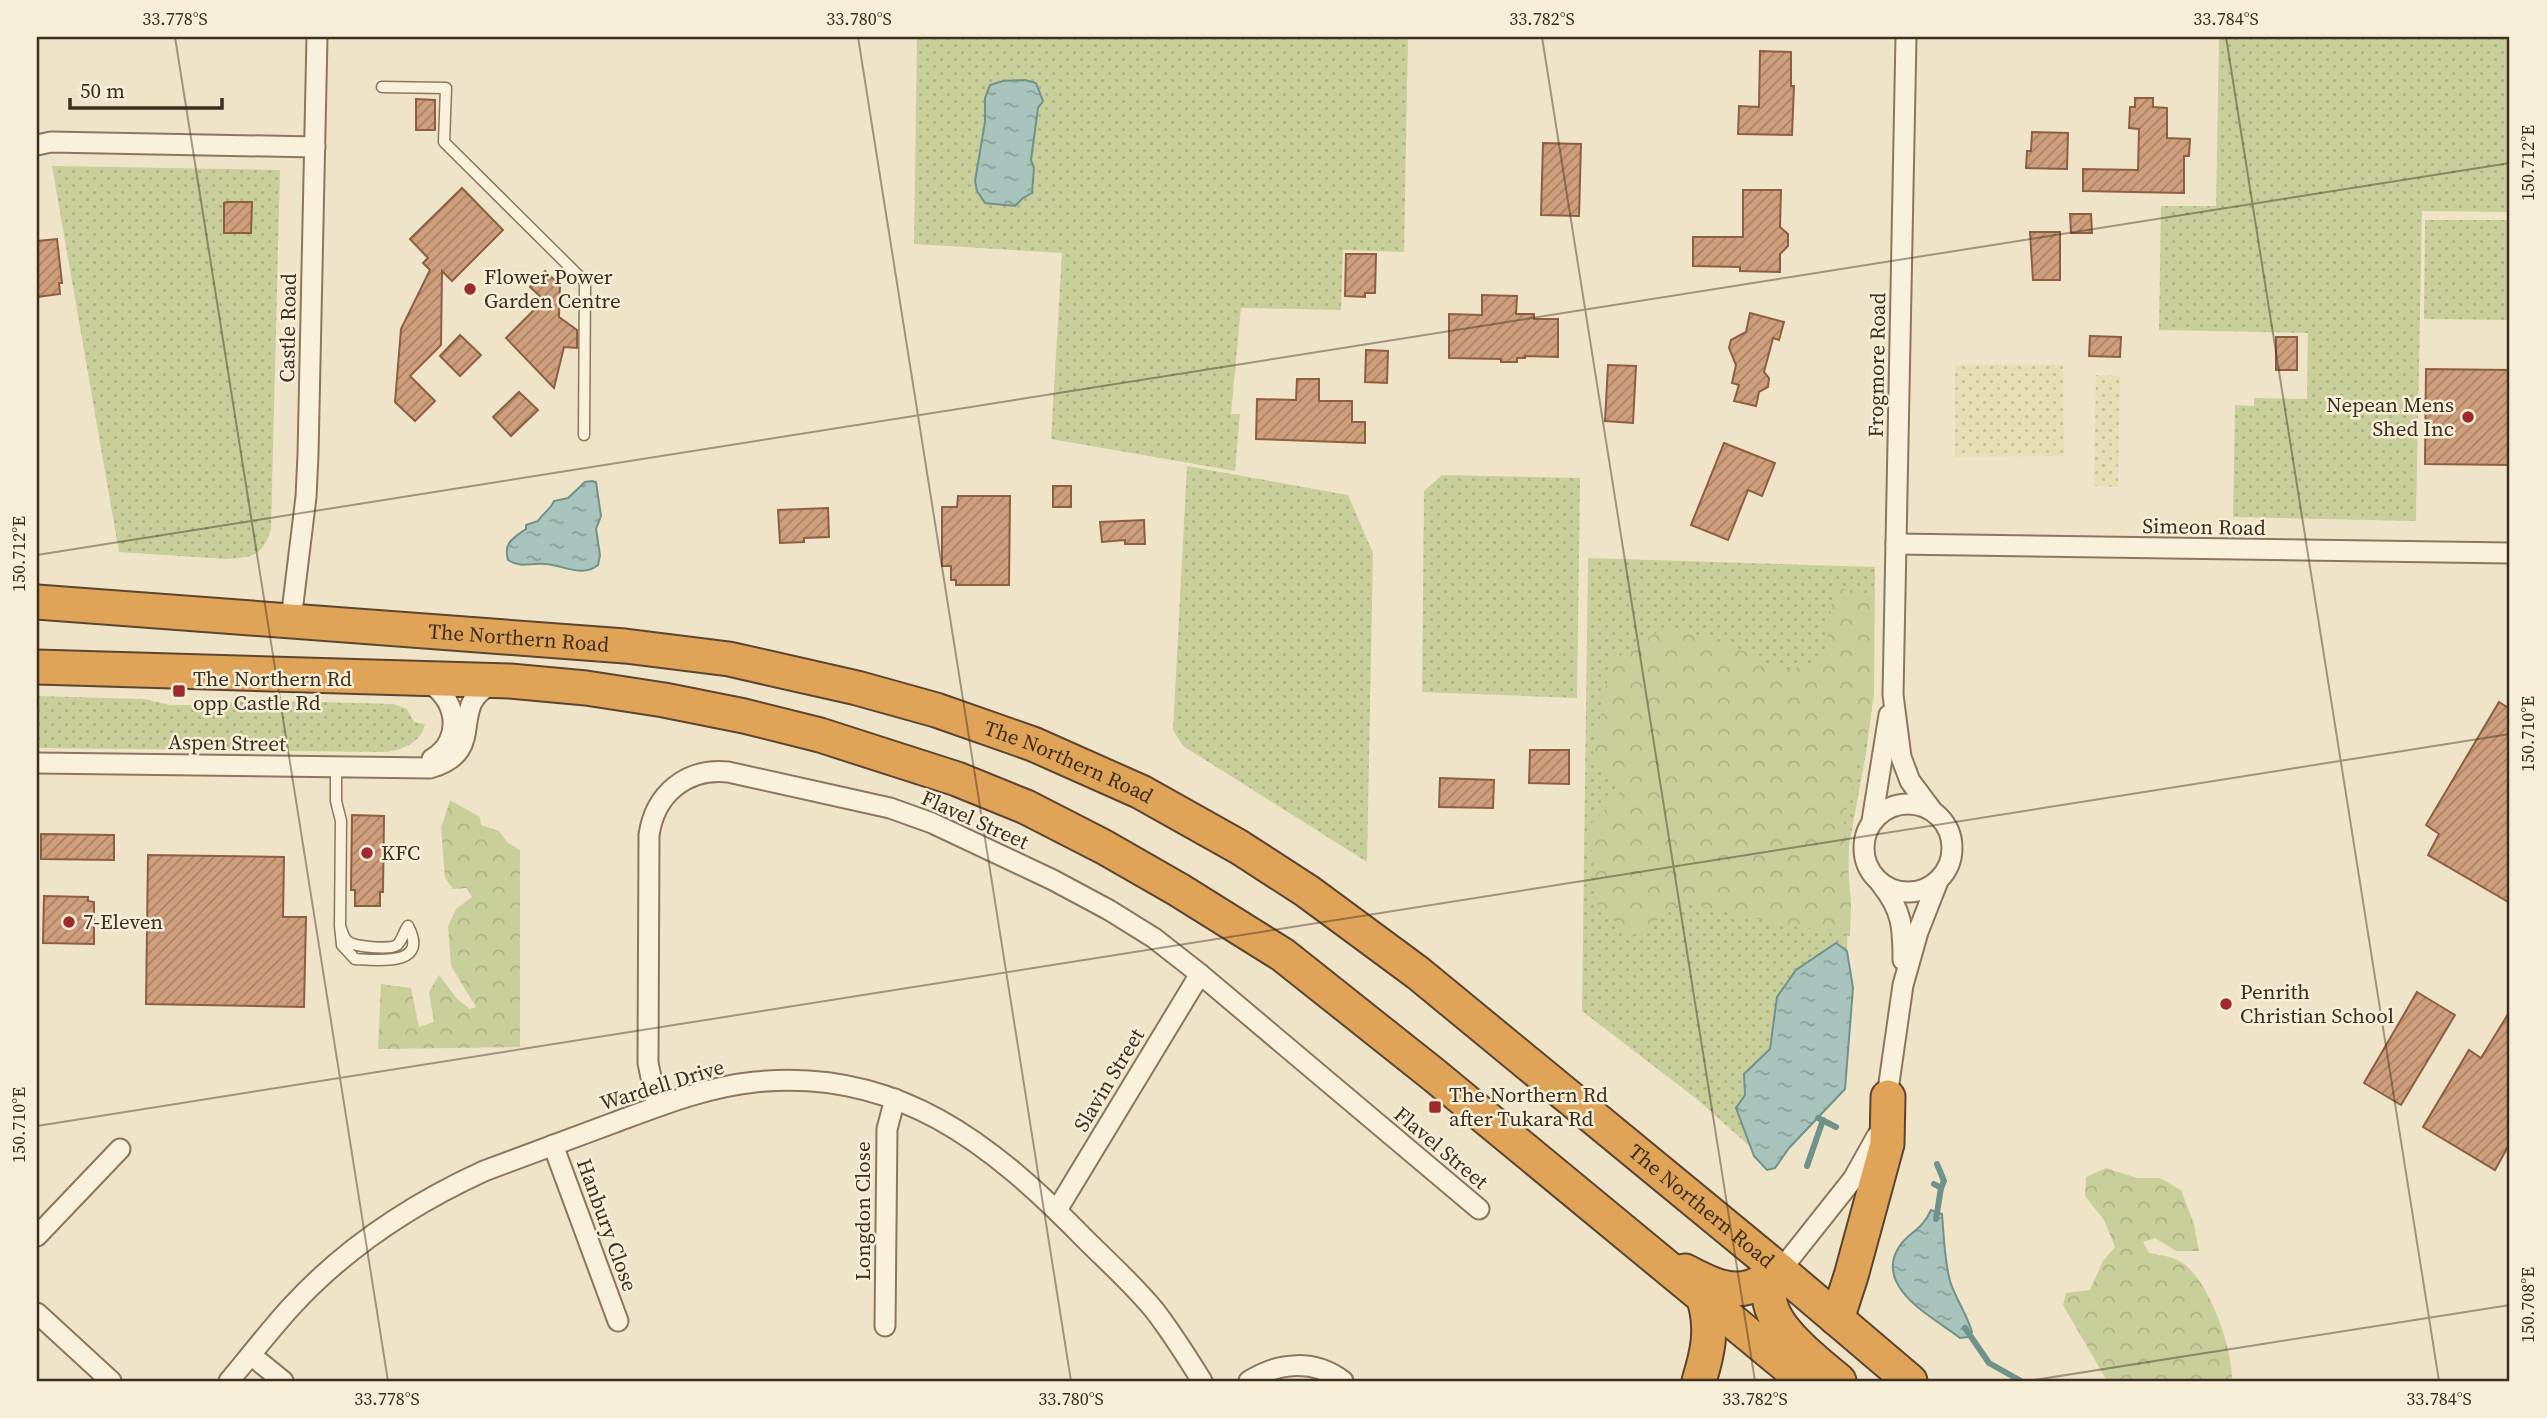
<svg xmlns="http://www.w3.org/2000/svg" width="2547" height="1418" viewBox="0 0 2547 1418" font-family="'Source Serif 4',serif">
<defs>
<pattern id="farmland-dots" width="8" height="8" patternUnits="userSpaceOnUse" patternTransform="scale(1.75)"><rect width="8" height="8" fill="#e6deb5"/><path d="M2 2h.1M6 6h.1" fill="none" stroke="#c6bf9b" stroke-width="1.8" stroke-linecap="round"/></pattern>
<pattern id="green-dots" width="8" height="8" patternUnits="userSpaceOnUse" patternTransform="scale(1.75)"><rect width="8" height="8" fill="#c9cf9b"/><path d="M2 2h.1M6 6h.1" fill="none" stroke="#aeb285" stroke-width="1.8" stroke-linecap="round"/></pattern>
<pattern id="forest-crowns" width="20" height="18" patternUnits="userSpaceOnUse" patternTransform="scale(1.75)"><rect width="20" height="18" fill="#c9cf9b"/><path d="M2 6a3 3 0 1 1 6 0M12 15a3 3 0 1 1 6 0" fill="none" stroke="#aeb285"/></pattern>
<pattern id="water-ripples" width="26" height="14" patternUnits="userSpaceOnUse" patternTransform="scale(1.75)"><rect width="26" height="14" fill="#a9c4bc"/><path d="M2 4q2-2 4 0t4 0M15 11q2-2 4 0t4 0" fill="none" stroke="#8ba098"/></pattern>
<pattern id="building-hatch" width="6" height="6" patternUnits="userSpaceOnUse" patternTransform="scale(1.75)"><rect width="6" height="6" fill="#cf9f7d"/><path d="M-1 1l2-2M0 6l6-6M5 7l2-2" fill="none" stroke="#a98266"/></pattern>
</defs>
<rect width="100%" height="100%" fill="#f0e4c8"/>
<!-- farmland -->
<g fill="url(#farmland-dots)">
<path d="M1955,365H2063L2064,456L1955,457Z"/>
<path d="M2096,375L2120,376L2118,487L2094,486Z"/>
</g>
<!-- green -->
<g fill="url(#green-dots)">
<path d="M917,37H1408L1404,252L1343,250L1341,310L1241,308L1231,414H1240L1235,471L1051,439L1062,253L914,244Z"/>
<path d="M2219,37H2510V212L2422,211L2416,521L2233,517L2235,405L2254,406V398L2307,399L2308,333L2159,330L2161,206H2216Z"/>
<path d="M52,166L280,170L271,529C263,556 252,558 225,559L119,552Z"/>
<path d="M2425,220H2510V320L2424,319Z"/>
<path d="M1187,466L1348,495L1373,553L1367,862L1183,746L1173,730Z"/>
<path d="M1442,475L1580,478L1577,698L1422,692L1424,491Z"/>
<path d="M1588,558L1875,567L1874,693L1866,753L1849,846L1845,1082L1773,1167L1698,1100L1582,1011Z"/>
<path d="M37,696L145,699L170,705H215L245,700L393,704L407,709L414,722L425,724C421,743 402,750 385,752L37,748Z"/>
</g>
<!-- forest -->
<g fill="url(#forest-crowns)">
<path d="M1834,587L1874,595V693L1844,823L1851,901L1850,936L1743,916L1682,902L1632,937L1598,906L1589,826L1620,792L1593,753L1611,662L1668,625L1737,648L1785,672L1825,657Z"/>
<path d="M450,800L480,817L481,825L499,831L508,843L520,850V1047L378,1049L381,984L411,988L419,1027L434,1022L429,992L439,975L457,999L470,1009L476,1007L451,966L448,926L456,909L472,897L467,888L453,889L445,878L441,828Z"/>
<path d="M2106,1168L2137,1178H2160L2181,1190L2194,1224L2199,1251H2176L2155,1238L2143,1242L2149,1253C2160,1255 2171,1256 2181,1262C2209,1279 2233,1349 2232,1381H2107L2063,1305L2066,1293L2090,1290L2103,1261L2115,1247L2104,1220L2085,1196L2086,1177Z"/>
</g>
<!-- water -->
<g fill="url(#water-ripples)" stroke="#6f938a" stroke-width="2">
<path d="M1025,80L1036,83L1043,101L1038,108L1031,160L1034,168L1032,193L1023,198L1015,206L985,203L977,191L975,181L985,122V98L990,85L1003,81Z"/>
<path d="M592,481L596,482L601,516L596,529L600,555L598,565C583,578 563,565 545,564C530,562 523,569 508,560C503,543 513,538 526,529V525L538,521C543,513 551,509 554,501L568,498L585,482Z"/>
<path d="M1836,943L1847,951L1853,988L1845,1089L1789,1148L1775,1168L1767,1170L1754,1156L1736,1108L1745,1095L1744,1074L1770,1049L1777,997L1796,970Z"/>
<path d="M1931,1210L1942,1214C1944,1236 1944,1259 1950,1281C1955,1298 1967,1314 1972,1332L1968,1337L1960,1338C1935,1318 1873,1288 1899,1247C1908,1232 1922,1231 1931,1210Z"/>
</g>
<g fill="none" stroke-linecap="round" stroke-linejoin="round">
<!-- stream -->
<g stroke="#6f938a" stroke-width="6">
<path d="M1818,1118L1836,1127"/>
<path d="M1937,1164L1944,1181L1941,1188"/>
<path d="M1807,1166L1823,1120"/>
<path d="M1934,1184L1941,1188L1936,1219"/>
<path d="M1965,1328L1989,1363L2021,1381"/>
</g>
</g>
<!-- building -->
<g fill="url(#building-hatch)" stroke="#8d5f41" stroke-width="2">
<path d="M1760,51L1791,52V86H1794L1792,135L1738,134L1739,106L1759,107Z"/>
<path d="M2135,98H2153V107L2167,108V138L2190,139L2189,156H2184V193L2083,191V169L2138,170L2139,129L2129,128L2130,107H2135Z"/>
<path d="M416,99L435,100V130H416Z"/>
<path d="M2032,132L2068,133L2067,169L2026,168L2027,151H2031Z"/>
<path d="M1543,143L1581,144L1579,216L1541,215Z"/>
<path d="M462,188L503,230L452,281L442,271L441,345L410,376L435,401L415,421L395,402L401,329L430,270L423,263L428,258L410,239Z"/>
<path d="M1743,190H1781L1780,227L1788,234V246L1780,254V272L1740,271V267L1693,266V237H1743Z"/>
<path d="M226,202H252L251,233H224V203Z"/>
<path d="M2070,214H2091L2092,233H2071Z"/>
<path d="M2030,232H2060V280H2033Z"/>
<path d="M57,239L62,283H59L60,294L37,297V241Z"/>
<path d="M1346,254H1376L1375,293H1365V297L1345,296Z"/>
<path d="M545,271L560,285L559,317L577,330V348L564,347L554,388L506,338L544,300L530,287Z"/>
<path d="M1482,295L1517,296L1516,314H1534V319H1558V357L1525,356V358H1517V362H1501V359L1449,358V314L1482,315Z"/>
<path d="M1750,313L1784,322L1779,340L1773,338L1764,372L1769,378L1768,387L1759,392L1756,406L1734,401L1739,385L1732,383L1736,365L1729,348L1731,340L1746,332Z"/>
<path d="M460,335L481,355L460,376L440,356Z"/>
<path d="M2090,336L2121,337L2120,357L2089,356Z"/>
<rect x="2276" y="337" width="21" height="33"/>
<path d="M1366,350L1388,351L1387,383L1365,382Z"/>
<path d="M1608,365L1636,366L1633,423L1605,421Z"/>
<path d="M2426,369L2510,370V465L2425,464Z"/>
<path d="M1297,379H1319V401H1352V422H1365V443L1256,439L1257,399L1296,400Z"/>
<path d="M519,392L538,410L511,436L493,417Z"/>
<path d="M1724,443L1775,463L1762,496L1748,490L1728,540L1691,525Z"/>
<rect x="1053" y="486" width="18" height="21"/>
<path d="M958,496H1010L1009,585H956V580H951V566H942V507H957Z"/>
<path d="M828,508L829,537L804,538V542L780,543L778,510Z"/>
<path d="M1144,520L1145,544H1125V540L1102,542L1100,522Z"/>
<path d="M2499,702L2510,709V903L2428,855L2439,834L2426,825Z"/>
<path d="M1530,750H1569V784L1529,783Z"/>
<path d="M1440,778L1494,780L1493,808L1439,807Z"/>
<path d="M352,815L384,816L383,892H380V906H355V890H351Z"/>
<path d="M41,834L114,835V860L41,859Z"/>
<path d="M148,855L284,857L283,917H306L304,1007L146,1004Z"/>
<path d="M44,896L88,897V901L94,902V944L43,943Z"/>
<path d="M2417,992L2455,1015L2401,1105L2364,1083Z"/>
<path d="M2510,1011V1143L2495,1170L2423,1127L2469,1050L2481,1058Z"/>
</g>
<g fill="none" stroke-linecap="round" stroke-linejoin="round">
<!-- lane casing -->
<g stroke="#8d765c" stroke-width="13">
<g id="lane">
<path d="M382,87L446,88L444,142L585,282L584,435"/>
<path d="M336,767V801L341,821L340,926C342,931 343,937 347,941C354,947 390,950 397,945C402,941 404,931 408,926C430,967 378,960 355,959L342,945L340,926"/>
</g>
</g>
<!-- street casing -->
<g stroke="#8d765c" stroke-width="23">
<g id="street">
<path d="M1906,37L1893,695L1901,757L1910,781L1931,809"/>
<path d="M37,145L51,142L315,147"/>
<path d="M1896,544L2510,553"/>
<path d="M291,620L306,497L308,455L317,37"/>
<path d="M424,681C457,694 465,740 432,759"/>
<path d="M37,763L430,768C491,751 444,704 495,683"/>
<circle cx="1908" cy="848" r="44"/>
<path d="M1872,821L1889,715"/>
<path d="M1881,884C1902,910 1903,927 1903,960"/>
<path d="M1886,1104L1903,985L1918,932L1938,881"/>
<path d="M657,1106L648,1063L649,835C655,794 686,768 728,772L890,808L932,823L1053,880L1109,910L1154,938L1200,974L1479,1209"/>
<path d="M553,1145L618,1321"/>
<path d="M1057,1210L1200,974"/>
<path d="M37,1236L120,1149"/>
<path d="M1780,1271L1853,1179L1877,1136"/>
<path d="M37,1313L111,1381"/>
<path d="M885,1326L887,1129L895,1099"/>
<path d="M251,1355L283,1381"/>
<path d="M229,1381C250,1356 270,1330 291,1307C345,1248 412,1204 484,1171C527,1155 570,1139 613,1123C659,1106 706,1087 755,1082C897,1067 992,1144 1085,1239C1108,1262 1134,1285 1155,1311C1172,1333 1187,1357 1202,1381"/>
<path d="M1249,1381C1279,1362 1314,1359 1343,1381"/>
</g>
</g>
<!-- highway casing -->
<g stroke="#5b4430" stroke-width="37">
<g id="highway">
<path id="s1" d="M37,602L625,646L729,659L857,688L936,710L1033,744L1141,792L1239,847L1307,891L1418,973L1790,1279L1910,1381"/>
<path d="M37,667L510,681L586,688L664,700L744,716L820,735L957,779L1026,807L1104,847L1179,890L1283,955L1434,1075L1805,1381"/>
<path d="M1685,1271C1705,1281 1726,1294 1750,1287C1760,1284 1770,1276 1780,1271"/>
<path d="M1780,1271C1777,1276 1773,1280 1771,1285C1759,1321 1817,1362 1839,1381"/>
<path d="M1837,1319L1851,1276L1887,1144L1888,1097"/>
<path d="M1699,1381C1708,1352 1713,1329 1704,1299"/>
</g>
</g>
<!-- lane -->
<use href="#lane" stroke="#faf1dc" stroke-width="10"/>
<!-- street -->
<use href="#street" stroke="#faf1dc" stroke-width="19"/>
<!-- highway -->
<use href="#highway" stroke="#e0a458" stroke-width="33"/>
</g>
<!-- ticks -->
<path fill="none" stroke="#3d2e20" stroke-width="2" stroke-opacity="0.45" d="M175,37L388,1381M858,37L1071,1381M1542,37L1755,1381M2226,37L2439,1381M37,555L2510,163M37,1126L2510,734M2028,1381L2510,1305"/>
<!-- markers -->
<g fill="#9e2a2b" stroke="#f7eed8" stroke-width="2.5">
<circle cx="470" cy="289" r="7"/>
<circle cx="2468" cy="417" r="7"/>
<rect x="172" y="684" width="14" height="14" rx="3.5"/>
<circle cx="367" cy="853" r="7"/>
<circle cx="69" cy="922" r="7"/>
<circle cx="2226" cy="1004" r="7"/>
<rect x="1428" y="1100" width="14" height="14" rx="3.5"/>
</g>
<g text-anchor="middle" stroke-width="5" stroke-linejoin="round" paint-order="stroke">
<!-- poi labels -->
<g font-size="21" fill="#3d2e20" stroke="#f7eed8" text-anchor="start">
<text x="484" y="284">Flower Power<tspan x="484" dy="24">Garden Centre</tspan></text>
<text x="2454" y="412" text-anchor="end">Nepean Mens<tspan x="2454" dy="24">Shed Inc</tspan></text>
<text x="193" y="686">The Northern Rd<tspan x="193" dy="24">opp Castle Rd</tspan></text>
<text x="381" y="860">KFC</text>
<text x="83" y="929">7-Eleven</text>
<text x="2240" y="999">Penrith<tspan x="2240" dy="24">Christian School</tspan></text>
<text x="1449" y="1102">The Northern Rd<tspan x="1449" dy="24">after Tukara Rd</tspan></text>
</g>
<!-- street labels -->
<g font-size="21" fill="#3d2e20" stroke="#f7eed8">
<text transform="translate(288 328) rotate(-89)" y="7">Castle Road</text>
<text transform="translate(1877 365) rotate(-89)" y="7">Frogmore Road</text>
<text transform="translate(2204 527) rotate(1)" y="7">Simeon Road</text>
<text dy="7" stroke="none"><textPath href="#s1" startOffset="483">The Northern Road</textPath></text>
<text transform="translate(227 743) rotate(1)" y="7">Aspen Street</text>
<text dy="7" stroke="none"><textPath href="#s1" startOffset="1050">The Northern Road</textPath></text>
<text transform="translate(975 820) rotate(24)" y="7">Flavel Street</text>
<text transform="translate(1109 1080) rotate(-59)" y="7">Slavin Street</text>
<text transform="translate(662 1085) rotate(-17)" y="7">Wardell Drive</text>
<text transform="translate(1441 1148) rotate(40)" y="7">Flavel Street</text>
<text dy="7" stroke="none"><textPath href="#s1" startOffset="1827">The Northern Road</textPath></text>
<text transform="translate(863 1211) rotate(-90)" y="7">Longdon Close</text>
<text transform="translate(607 1225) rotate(70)" y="7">Hanbury Close</text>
</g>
</g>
<!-- border -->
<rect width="2547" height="1418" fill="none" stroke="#f7eed8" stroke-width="77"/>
<!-- scale -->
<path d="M70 98v10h152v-10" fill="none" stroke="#3d2e20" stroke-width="3.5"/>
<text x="80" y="98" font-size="21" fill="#3d2e20" stroke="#f7eed8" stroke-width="5" paint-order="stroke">50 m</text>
<rect x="38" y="38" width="2470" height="1342" fill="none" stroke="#3d2e20" stroke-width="2.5"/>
<g font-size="18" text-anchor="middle" fill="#3d2e20">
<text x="175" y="25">33.778°S</text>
<text x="859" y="25">33.780°S</text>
<text x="1542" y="25">33.782°S</text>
<text x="2226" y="25">33.784°S</text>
<text transform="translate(2528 163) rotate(-90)" y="6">150.712°E</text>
<text transform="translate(19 554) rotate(-90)" y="6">150.712°E</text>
<text transform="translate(2528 734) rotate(-90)" y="6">150.710°E</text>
<text transform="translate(19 1125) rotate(-90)" y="6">150.710°E</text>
<text transform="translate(2528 1305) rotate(-90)" y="6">150.708°E</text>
<text x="387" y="1405">33.778°S</text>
<text x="1071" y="1405">33.780°S</text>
<text x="1755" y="1405">33.782°S</text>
<text x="2439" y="1405">33.784°S</text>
</g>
</svg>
